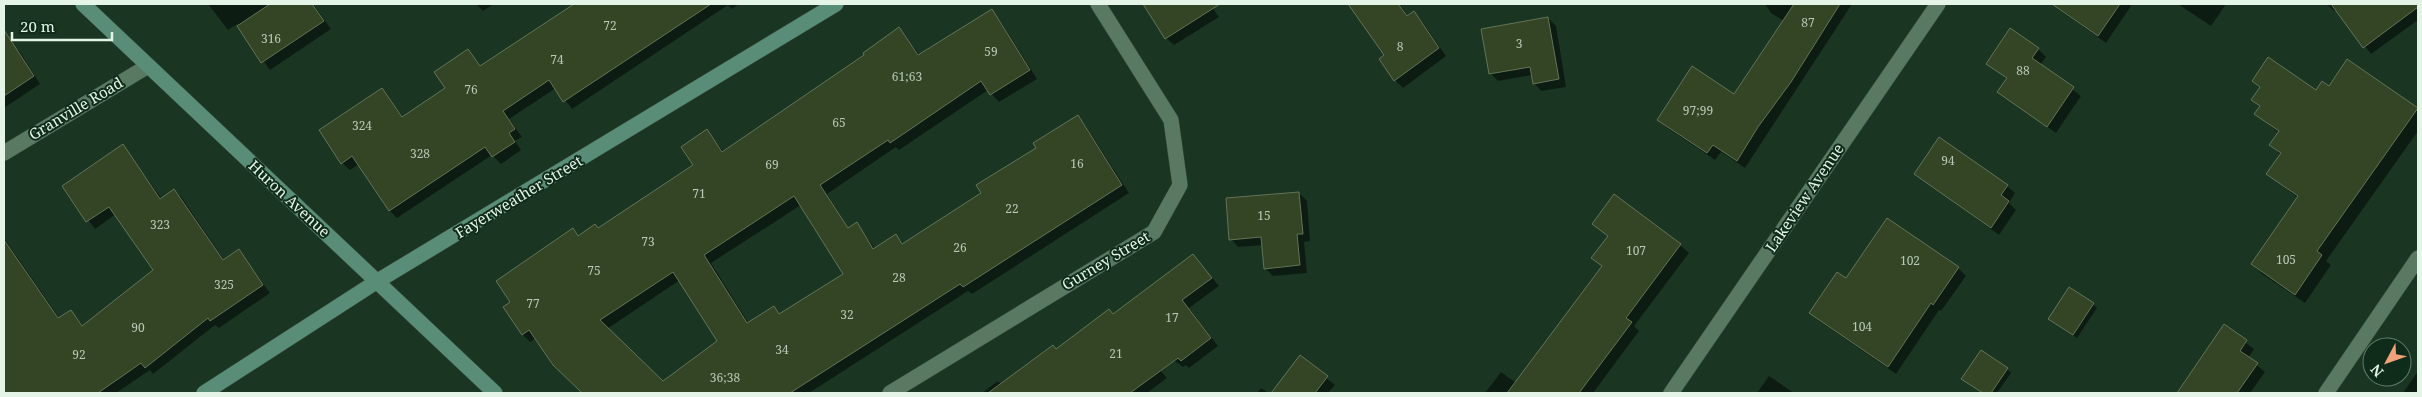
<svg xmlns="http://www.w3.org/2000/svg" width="2422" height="397" viewBox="0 0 2422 397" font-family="'Noto Serif',serif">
<rect width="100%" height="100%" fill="#1a3623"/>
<!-- shadow -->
<g fill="#0007" fill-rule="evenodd">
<path d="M208,4H313L331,29L270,70L237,24L228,30Z"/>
<path d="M476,4H494L483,11Z"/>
<path d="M575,4H739L732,9L728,5L572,109L556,88L509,119L522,137L515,141L521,150L501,164L492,155L397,218L390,211L359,164L350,170L342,163L382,89L403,117L447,88L468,51L481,66Z"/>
<path d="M1145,4H1210L1219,17L1174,45L1166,38Z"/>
<path d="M1350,4H1399L1408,16L1414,12L1421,20L1446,56L1403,88L1395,80L1386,55Z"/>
<path d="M1765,4H1852L1745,168L1721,152L1715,160L1666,127L1658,120L1734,96L1784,21L1771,13Z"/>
<path d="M2057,4H2129L2131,6L2106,43L2064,13L2056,6Z"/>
<path d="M2178,4H2226L2211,26Z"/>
<path d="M2327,4H2418V20L2371,54L2337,9L2334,11Z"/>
<path d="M991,11L999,19L1037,79L999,102L988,90L899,150L896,147L827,194L849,229L857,224L875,249L896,236L904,244L983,193L1078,117L1085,125L1129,193L972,294L968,291L809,393H583L554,364L536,338L530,342L522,334L512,302L573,230L579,236L599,229L695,165L707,131L724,152L866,56L899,29L920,55ZM801,205L845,274L781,315L774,308L749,324L711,263ZM680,280L719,341L663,383L607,329Z"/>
<path d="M1548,18L1556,26L1566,87L1541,91L1534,83L1532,75L1498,81L1490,73Z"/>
<path d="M12,44L20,52L40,84L4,108V50Z"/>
<path d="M2038,49L2046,57L2040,65L2081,96L2056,133L1998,92L2007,79L1988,63Z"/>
<path d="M2348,61L2418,110V131L2326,261L2331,265L2305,303L2262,274L2252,264L2298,198L2268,174L2281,155L2271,145L2279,133L2256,114L2260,108L2253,100L2261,89L2253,81L2316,92L2329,87Z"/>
<path d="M123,146L162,199L174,190L182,198L224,260L238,251L270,293L219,328L215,325L153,374L150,370L116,393H4V238L60,319L71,311L84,327L154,270L116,214L95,229L63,187Z"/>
<path d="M1915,174L2007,186L2015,193L2009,203L2016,210L1999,235Z"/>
<path d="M1299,193L1307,201L1310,241L1304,242L1307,273L1273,276L1265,268L1263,245L1238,247L1231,239Z"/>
<path d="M1594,224L1680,245L1689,253L1634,326L1639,331L1593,393H1485L1501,372L1516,383L1603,267L1593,258L1608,237Z"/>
<path d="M1193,255L1219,286L1189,308L1218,346L1189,368L1186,365L1183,367L1164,353L1154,363L1167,378L1147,393H982L998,381L1001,385L1113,315Z"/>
<path d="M1958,268L1966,276L1941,311L1939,310L1896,374L1818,320L1811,313Z"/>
<path d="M2093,304L2097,308L2077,338L2050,319Z"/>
<path d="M2224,326L2254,349L2248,358L2265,372L2250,393H2178Z"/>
<path d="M1300,357L1335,385L1328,393H1273Z"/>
<path d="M2007,369L2011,373L1997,393H1983L1967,382Z"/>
<path d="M2418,371V393H2403Z"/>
<path d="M1769,376L1794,393H1757Z"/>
<path d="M1261,388L1269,393H1257Z"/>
</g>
<!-- building -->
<g fill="#334524" stroke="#637457" fill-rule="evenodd">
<path d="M270,4H312L324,21L261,63L237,26Z"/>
<path d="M574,4H711L563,102L549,80L503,111L515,129L509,133L515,142L492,157L485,147L389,211L352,156L341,164L319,130L382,88L402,117L445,88L434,72L468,49L480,66Z"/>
<path d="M1143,4H1220L1165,39Z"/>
<path d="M1348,4H1398L1407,16L1414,11L1439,48L1394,81L1379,59L1384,55Z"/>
<path d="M1794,4H1840L1791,82L1758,127L1737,161L1713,145L1707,153L1657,120L1692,66L1734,94Z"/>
<path d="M2052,4H2120L2098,36Z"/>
<path d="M2331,4H2418V7L2363,48Z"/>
<path d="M992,9L1030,70L990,95L981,81L890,143L888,140L820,185L848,228L857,222L873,249L896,234L902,244L981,193L976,185L1036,148L1033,143L1078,115L1122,185L963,287L960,284L790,393H582L553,365L529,330L522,335L503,307L510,302L496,281L573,228L578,236L595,224L598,228L693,165L681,147L707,129L722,152L864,55L863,53L899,27L918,55ZM794,196L843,274L779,314L774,306L747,323L704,255ZM673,272L717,341L663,381L600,320Z"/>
<path d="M1548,17L1559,79L1533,84L1530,67L1489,74L1481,29Z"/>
<path d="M2010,28L2039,48L2032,58L2074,87L2047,127L1997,92L2007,78L1986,64Z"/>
<path d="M4,30L34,76L4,96Z"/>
<path d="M2268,57L2316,90L2322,81L2329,86L2347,59L2418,108L2317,251L2322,255L2295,295L2251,264L2298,196L2266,174L2281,153L2269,145L2279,131L2254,114L2260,106L2251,100L2260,87L2252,81Z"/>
<path d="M1939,137L2008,185L2001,195L2009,201L1991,228L1914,174Z"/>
<path d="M123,144L160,199L174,189L223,260L239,249L263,285L210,321L208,318L145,368L141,363L98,393H4V240L58,318L71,310L82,326L153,270L109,207L86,222L62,186Z"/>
<path d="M1299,192L1303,234H1297L1300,265L1264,269L1261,237L1229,240L1226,198Z"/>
<path d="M1614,194L1681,244L1626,318L1632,322L1579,393H1507L1602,266L1591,258L1608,236L1592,224Z"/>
<path d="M1887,218L1959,267L1933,305L1931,303L1888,367L1809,313L1837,272L1846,278Z"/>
<path d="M1193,254L1212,278L1182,300L1211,338L1181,361L1178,358L1130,393H988L1053,345L1056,349L1109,309L1113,314Z"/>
<path d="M2069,287L2094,303L2073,335L2048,319Z"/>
<path d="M2224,324L2247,340L2240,351L2258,363L2237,393H2177Z"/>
<path d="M1981,350L2008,368L1991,393H1983L1961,379Z"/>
<path d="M1300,355L1328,376L1315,393H1271Z"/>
</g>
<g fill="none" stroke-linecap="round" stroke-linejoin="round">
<!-- street casing -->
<g stroke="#385141" stroke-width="16">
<g id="street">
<path d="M4,153L148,66"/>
<path d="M890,393L1154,232L1180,185L1171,120L1098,4"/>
<path d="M1671,393L1938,4"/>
<path d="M2326,393L2418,258"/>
</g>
</g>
<!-- secondary casing -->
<g stroke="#385141" stroke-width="16">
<g id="secondary">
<path d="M83,4L495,393"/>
<path d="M204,393L376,282L836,4"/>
</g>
</g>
<!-- street -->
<use href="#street" stroke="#5a7963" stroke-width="15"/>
<!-- secondary -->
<use href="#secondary" stroke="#5a8d77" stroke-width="15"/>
</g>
<g text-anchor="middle" stroke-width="4" stroke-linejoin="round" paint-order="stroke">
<!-- number labels -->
<g font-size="12" fill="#b8c9b7">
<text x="1808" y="27">87</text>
<text x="610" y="30">72</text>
<text x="271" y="43">316</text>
<text x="1519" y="48">3</text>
<text x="1400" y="51">8</text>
<text x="991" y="56">59</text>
<text x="557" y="64">74</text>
<text x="2023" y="75">88</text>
<text x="907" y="81">61;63</text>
<text x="471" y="94">76</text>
<text x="1698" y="115">97;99</text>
<text x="839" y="127">65</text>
<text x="362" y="130">324</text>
<text x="420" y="158">328</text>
<text x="1948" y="165">94</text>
<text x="1077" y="168">16</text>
<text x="772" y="169">69</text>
<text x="699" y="198">71</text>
<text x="1012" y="213">22</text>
<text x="1264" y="220">15</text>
<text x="160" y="229">323</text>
<text x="648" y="246">73</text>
<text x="960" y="252">26</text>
<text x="1636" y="255">107</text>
<text x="2286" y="264">105</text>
<text x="1910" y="265">102</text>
<text x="594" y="275">75</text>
<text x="899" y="282">28</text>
<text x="224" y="289">325</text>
<text x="533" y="308">77</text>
<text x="847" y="319">32</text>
<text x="1172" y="322">17</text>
<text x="1862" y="331">104</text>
<text x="138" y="332">90</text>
<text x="782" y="354">34</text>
<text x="1116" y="358">21</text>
<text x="79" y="359">92</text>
<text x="725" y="382">36;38</text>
</g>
<!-- street labels -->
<g font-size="15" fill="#e4f5e8" stroke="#0f2c1a">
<text transform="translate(76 109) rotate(-31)" y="5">Granville Road</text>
<text transform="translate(519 197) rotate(-31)" y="5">Fayerweather Street</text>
<text transform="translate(1805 198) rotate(-56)" y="5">Lakeview Avenue</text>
<text transform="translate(289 199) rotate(43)" y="5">Huron Avenue</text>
<text transform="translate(1106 261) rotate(-31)" y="5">Gurney Street</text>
</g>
</g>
<!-- border -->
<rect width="2422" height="397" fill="none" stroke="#e4f5e8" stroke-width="10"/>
<!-- north arrow -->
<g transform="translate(2387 362) rotate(229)"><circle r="24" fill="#0f2c1a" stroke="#647c6c"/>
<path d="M0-4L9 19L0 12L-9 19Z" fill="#f0a27a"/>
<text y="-8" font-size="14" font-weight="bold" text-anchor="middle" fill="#e4f5e8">N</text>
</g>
<!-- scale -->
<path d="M12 32v8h100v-8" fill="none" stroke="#e4f5e8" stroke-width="2.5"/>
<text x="20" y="32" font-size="15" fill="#e4f5e8" stroke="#0f2c1a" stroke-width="4" paint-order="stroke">20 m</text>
</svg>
